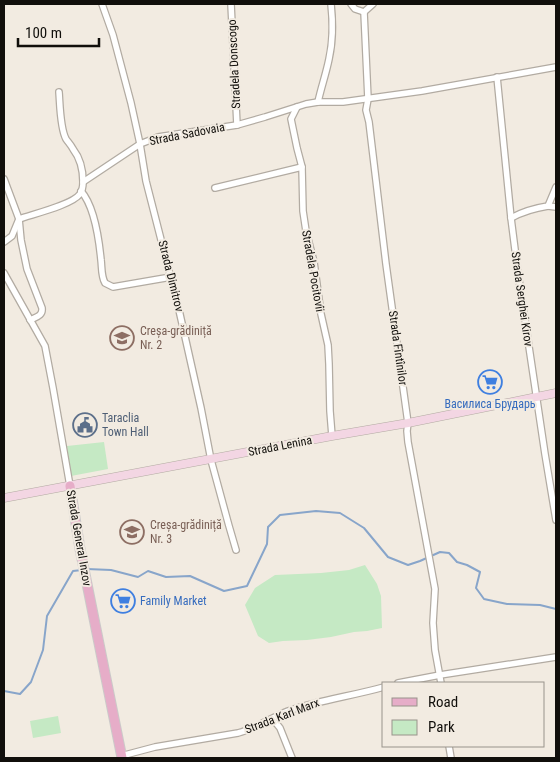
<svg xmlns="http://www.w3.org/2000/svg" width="560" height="762" viewBox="0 0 560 762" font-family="'Roboto Condensed',sans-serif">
<rect width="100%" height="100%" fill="#f2ebe1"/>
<!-- green -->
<g fill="#c5e9c4">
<path d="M104,442L108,469L71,476L67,446Z"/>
<path d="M365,565L377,584L381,596L382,628L367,631L354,632L331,637L307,640L283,641L269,643L258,636L245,605L255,588L275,575L321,573L349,570Z"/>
<path d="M58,716L61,733L33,738L30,721Z"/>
</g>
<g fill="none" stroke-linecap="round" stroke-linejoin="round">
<!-- stream -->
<g stroke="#88a5ca" stroke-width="2">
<path d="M87,569L111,570L138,577L148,571L166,577L190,576L224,591L247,586L267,544L268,527L280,515L316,511L340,513L364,528L388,557L408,565L420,561L440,552L449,553L457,562L467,565L480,572L476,588L484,599L507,604L540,605L556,609"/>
<path d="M4,691L20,694L31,682L43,650L47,616L73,571L82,570"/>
</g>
<!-- street casing -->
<g stroke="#b2aba2" stroke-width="8">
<g id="street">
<path d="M102,4L113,35L131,103L140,144L146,181L179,310L201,408L211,460L229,526L236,550"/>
<path d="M231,4L237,125"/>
<path d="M351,4L355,9L364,12"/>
<path d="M364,12L368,99L366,110L369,122L386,264L408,423L407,431L408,442L435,589L433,623L435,650L441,683"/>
<path d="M364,12L373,4"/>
<path d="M497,77L511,218L518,273L545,454L556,520"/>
<path d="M59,92C60,104 60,128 66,139C68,142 71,145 73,149C80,158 83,171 83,182"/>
<path d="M318,102C321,88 326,74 329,59C333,41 333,22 331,4"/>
<path d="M297,107L291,119L297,148L302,167L303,211L306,231L314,262L321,314L328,345L329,364L330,411L332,436"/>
<path d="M4,179L19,219L21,240L27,269L42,308C43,316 36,317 30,320"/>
<path d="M215,188L302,167"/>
<path d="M81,191C95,207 99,239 101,260C102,267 101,276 105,283L113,287L171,277"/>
<path d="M548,206L556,207"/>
<path d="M511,218C522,212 535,208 548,206L556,187"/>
<path d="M4,242L12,236L19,219C33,214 72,205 80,194C82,191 83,186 83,182L140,144L158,137L237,125L265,117L306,104L318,102H343L422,91L556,67"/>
<path d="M4,273L45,346L53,388L70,486"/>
<path d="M398,683L440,675L556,657"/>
<path d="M268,720L276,723L280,728L292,758"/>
<path d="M449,746L451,758"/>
<path d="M121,756L155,747L238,733C256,728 271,718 288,711C320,700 352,696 384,687"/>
</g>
</g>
<!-- secondary casing -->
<g stroke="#b2aba2" stroke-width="9">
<path id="secondary" d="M4,498L332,436L408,423L556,393"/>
</g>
<!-- primary casing -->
<g stroke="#cbcac9" stroke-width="11">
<path id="primary" d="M70,486L80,549L122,758"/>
</g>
<!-- street -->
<use href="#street" stroke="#fff" stroke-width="5.5"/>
<!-- secondary -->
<use href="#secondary" stroke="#f3d6e3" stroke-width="8"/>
<!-- primary -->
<use href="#primary" stroke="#e6adc8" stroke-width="9"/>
</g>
<!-- icons -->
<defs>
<g id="school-ring" transform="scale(1.25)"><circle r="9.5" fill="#f2ebe1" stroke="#8d6e63" stroke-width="1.5"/><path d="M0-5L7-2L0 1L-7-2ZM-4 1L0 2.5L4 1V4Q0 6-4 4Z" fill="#8d6e63"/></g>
<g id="supermarket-ring" transform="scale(1.25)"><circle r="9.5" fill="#f2ebe1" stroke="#3f7fe0" stroke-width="1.5"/><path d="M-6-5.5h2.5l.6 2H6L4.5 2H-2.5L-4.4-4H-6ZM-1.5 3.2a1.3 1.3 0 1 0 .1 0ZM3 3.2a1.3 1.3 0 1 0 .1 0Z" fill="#3f7fe0"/></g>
<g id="civic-ring" transform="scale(1.25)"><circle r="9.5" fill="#f2ebe1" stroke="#5c6f8a" stroke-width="1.5"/><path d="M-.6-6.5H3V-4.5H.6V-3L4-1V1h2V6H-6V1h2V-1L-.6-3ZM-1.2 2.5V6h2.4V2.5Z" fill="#5c6f8a"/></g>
</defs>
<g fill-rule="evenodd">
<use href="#school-ring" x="122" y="338"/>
<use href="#supermarket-ring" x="490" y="382"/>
<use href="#civic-ring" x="85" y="425"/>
<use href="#school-ring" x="132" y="532"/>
<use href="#supermarket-ring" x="123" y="601"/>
</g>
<g text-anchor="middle" stroke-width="4" stroke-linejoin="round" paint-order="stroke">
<!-- street labels -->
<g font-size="12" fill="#110f0b" stroke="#f2ebe1">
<text transform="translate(234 64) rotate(-93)" y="4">Stradela Donscogo</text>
<text transform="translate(187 134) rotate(-11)" y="4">Strada Sadovaia</text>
<text transform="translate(313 271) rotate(80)" y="4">Stradela Pocitovîi</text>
<text transform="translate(171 276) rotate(76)" y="4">Strada Dimitrov</text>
<text transform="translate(522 299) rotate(82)" y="4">Strada Serghei Kirov</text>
<text transform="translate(398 348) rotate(82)" y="4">Strada Fîntînilor</text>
<text transform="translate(280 446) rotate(-11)" y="4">Strada Lenina</text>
<text transform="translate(79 538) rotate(80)" y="4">Strada General Inzov</text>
<text transform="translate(282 716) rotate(-21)" y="4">Strada Karl Marx</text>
</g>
<!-- education labels -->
<g font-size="12" fill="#785e54" stroke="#f2ebe1" text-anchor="start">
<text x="140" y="335">Creșa-grădiniță<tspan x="140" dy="14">Nr. 2</tspan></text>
<text x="150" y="529">Creșa-grădiniță<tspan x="150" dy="14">Nr. 3</tspan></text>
</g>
<!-- shop labels -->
<g font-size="12" fill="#366cbe" stroke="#f2ebe1">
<text x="490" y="408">Василиса Брударь</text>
<text x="140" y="605" text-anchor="start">Family Market</text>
</g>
<!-- service labels -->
<g font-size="12" fill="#4e5e75" stroke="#f2ebe1" text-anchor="start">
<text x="102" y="422">Taraclia<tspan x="102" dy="14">Town Hall</tspan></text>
</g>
</g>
<!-- border -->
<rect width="560" height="762" fill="none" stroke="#110f0b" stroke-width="10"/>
<!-- legend -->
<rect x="382" y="682" width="162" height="65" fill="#f2ebe1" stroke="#98938b"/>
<rect x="392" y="698" width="25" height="8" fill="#e6adc8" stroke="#98938b"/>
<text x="428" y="707" font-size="15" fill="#110f0b">Road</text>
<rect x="392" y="720" width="25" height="15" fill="#c5e9c4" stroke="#98938b"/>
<text x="428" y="732" font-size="15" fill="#110f0b">Park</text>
<!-- scale -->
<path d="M18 38v8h81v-8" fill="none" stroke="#110f0b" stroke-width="2.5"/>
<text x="25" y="38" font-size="15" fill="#110f0b" stroke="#f2ebe1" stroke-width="4" paint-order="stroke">100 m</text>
</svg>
